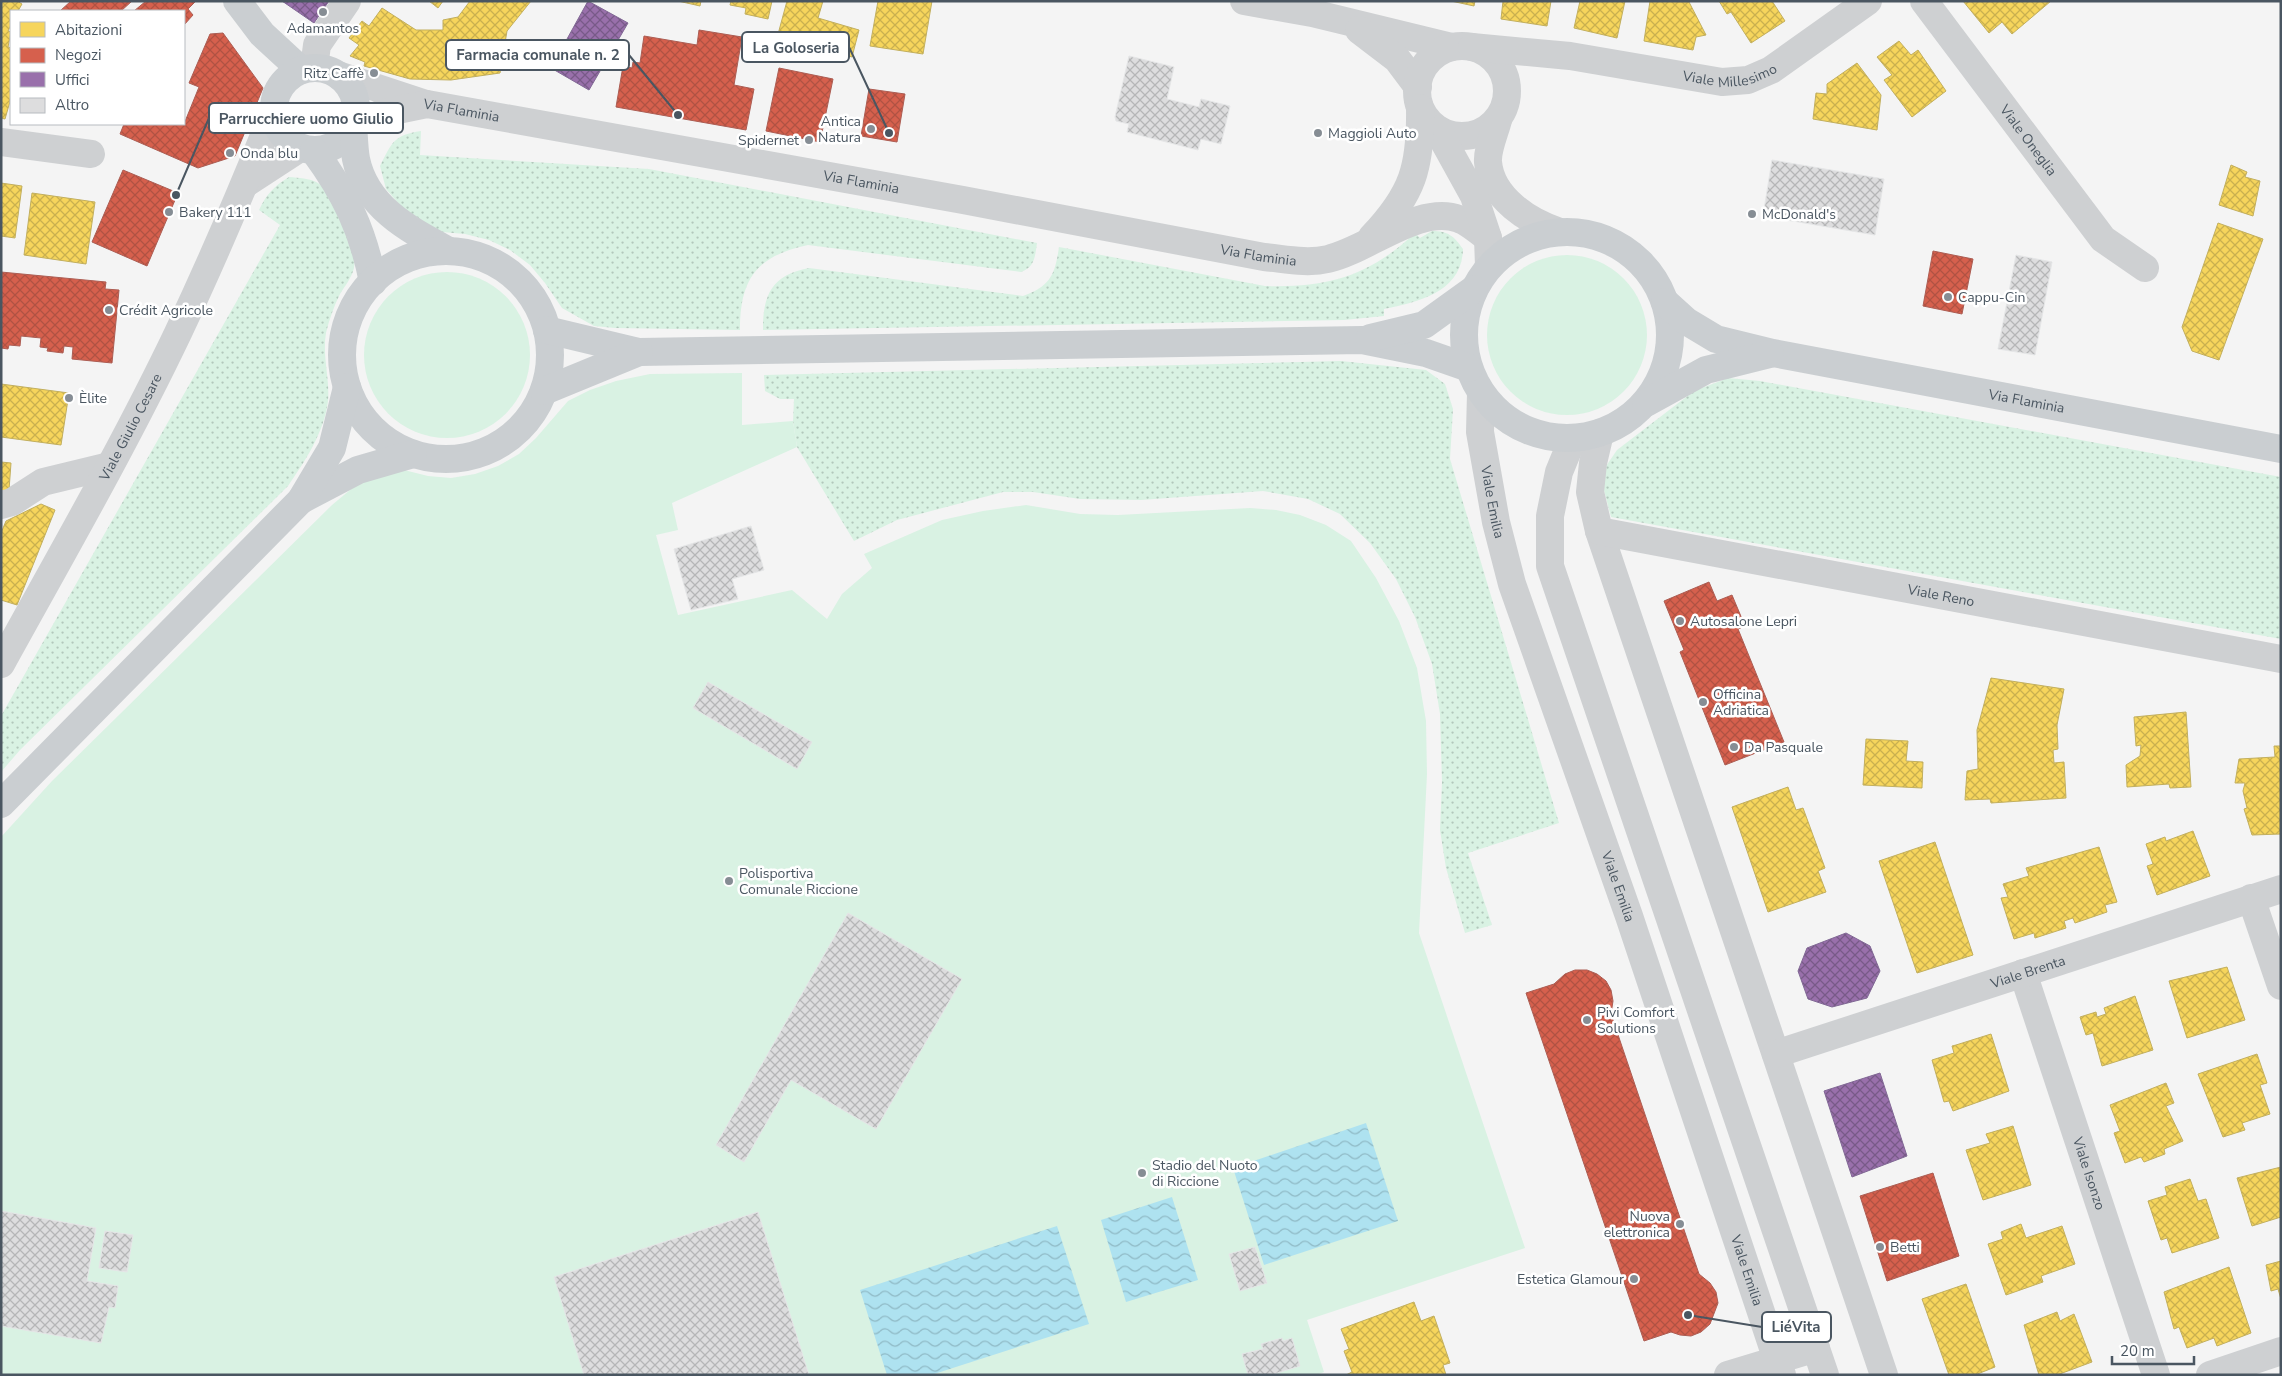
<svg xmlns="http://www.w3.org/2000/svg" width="2282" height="1376" viewBox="0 0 2282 1376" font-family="'Nunito Sans',sans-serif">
<defs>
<pattern id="park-dots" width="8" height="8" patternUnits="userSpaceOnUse" patternTransform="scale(1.25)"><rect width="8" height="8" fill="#d9f2e3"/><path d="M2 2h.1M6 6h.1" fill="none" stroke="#b2c7bb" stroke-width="1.8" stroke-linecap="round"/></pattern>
<pattern id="water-waves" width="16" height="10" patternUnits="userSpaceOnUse" patternTransform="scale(1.25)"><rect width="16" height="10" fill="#aee2f0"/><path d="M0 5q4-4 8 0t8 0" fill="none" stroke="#90bac6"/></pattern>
<pattern id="homes-cross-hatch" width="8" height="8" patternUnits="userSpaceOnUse" patternTransform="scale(1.25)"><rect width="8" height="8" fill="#f6d55c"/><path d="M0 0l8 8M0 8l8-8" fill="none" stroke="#c9b04f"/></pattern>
<pattern id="shops-cross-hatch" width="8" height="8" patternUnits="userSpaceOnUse" patternTransform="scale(1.25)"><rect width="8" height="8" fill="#d6604d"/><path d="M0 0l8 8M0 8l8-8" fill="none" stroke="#b05243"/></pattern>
<pattern id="offices-cross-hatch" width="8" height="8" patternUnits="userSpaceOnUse" patternTransform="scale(1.25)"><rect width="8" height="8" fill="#9970ab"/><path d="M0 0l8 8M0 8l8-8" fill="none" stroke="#785a88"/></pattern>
<pattern id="building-cross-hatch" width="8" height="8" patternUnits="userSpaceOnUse" patternTransform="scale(1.25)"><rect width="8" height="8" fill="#ddddde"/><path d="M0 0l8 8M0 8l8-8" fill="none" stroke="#b5b6b7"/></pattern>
</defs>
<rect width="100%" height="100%" fill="#f4f4f4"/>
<!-- green -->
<g fill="#d9f2e3">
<circle cx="1567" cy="335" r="80"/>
<circle cx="447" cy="355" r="83"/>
<path d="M742,373V425L793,421L797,447L672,503L678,530L656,535L678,615L792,590L827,619L842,594L872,568L864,554L942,520L983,511L1026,505L1080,514L1118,515L1250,508L1276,510L1300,515L1326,525L1351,541L1376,578L1399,621L1417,668L1426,721L1427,774L1419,933L1525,1248L1307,1320L1324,1372L1316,1375H1V837L52,781L332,505L362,480L404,470L428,476L451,478L475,474L498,466L519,454L536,438L568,401L590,390L616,381L650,374Z"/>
</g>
<!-- park -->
<g fill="url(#park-dots)">
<path d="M421,131L420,155L649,169L1037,243C1035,256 1035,267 1021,272L808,245C757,256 740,278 740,330L615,328L594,326L562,308L545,283L530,265L510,250L489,240L465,234L442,232L406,212L386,189L380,166C392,142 394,135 421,131Z"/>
<path d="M289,177C299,178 309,178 318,183C336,195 358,247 354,268C352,277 345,286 340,294C334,306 329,320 326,333C322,356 330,378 328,401C324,433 305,461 288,486L20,750L1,772V716L280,225L259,210C266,195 274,186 289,177Z"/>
<path d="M1432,231C1448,231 1454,236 1463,249C1462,292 1419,302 1384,309V316L1344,320L763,330C763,294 772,275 809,268L1023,296C1051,286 1055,274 1059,247L1265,286C1328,288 1369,276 1415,233L1420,238Z"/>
<path d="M1341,361L1426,370L1445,384L1453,409L1450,459L1559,823L1468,853L1492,925L1465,933L1446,868L1440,830L1442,782L1440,714L1432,664L1415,617L1396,579L1370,543L1340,514L1308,499L1263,491L1141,500L1080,499L1033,492H1003L897,520L854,541L797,447L793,421L794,399H780L765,391L764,375Z"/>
<path d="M1728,378L1760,381L2281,477V639L1611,517L1600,475L1617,450L1694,391Z"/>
</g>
<!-- water -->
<g fill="url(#water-waves)">
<path d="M1366,1123L1398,1221L1264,1265L1233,1168Z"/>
<path d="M1172,1197L1198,1280L1126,1302L1101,1220Z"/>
<path d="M1057,1226L1089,1324L931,1375H887L860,1290Z"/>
</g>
<!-- homes -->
<g fill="url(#homes-cross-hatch)" stroke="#c2af5e">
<path d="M1,1H17L22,4L18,11H11V25L8,31L11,32L8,47L11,48V98L5,119L1,118Z"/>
<path d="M429,1H443L438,8Z"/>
<path d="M470,1H531L507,31L500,73L451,80L410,79L364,66L365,62L350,56L359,45L349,38L362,21L369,26L382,8L416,30H443V20L458,17Z"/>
<path d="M678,1H701L700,6Z"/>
<path d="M731,1H772L768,19L745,14L746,8L730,5Z"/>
<path d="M787,1H823L818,18L859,30L852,57L793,39L789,53L774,49Z"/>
<path d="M878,1H932L923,54L870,46Z"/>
<path d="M1451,1H1475L1474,6Z"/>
<path d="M1503,1H1551L1547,26L1501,19Z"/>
<path d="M1580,1H1625L1617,38L1574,28Z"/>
<path d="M1650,1L1689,2L1706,35L1696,37L1693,50L1644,41Z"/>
<path d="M1719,1H1772L1785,21L1751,43L1731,12L1727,14Z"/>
<path d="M1963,1H2051L2012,34L2002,22L1989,33Z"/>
<path d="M1899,41L1911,55L1918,50L1946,91L1912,117L1884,80L1892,75L1877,57Z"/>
<path d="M1857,63L1881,95L1877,130L1813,119L1816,93L1827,94V84Z"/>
<path d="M2231,165L2247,172L2245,177L2260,181L2253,216L2219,205Z"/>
<path d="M1,183L22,186L15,238L1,236Z"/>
<path d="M32,193L95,202L86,264L24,255Z"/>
<path d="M2218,223L2263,239L2219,360L2192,351L2182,327Z"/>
<path d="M1,384L69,393L61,445L1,437Z"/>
<path d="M1,462L11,463L9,490L1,493Z"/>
<path d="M41,504L55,510L17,605L1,600V533L6,521Z"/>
<path d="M1991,678L2064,689L2057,725L2058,749L2053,750L2054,763L2064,762L2066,798L1991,803L1990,799L1965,800L1967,771L1978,769L1977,730Z"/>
<path d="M2186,712L2191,787L2170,788L2169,784L2127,787L2126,765L2140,756L2141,745L2136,746L2134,717Z"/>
<path d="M1866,739L1908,741L1906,761L1923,762L1922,788L1863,785Z"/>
<path d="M2274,746H2281V834L2252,835L2244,809L2247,808L2243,791L2245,783H2235L2239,759L2275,757Z"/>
<path d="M1788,787L1796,810L1803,808L1825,868L1818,871L1826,892L1768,912L1732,807Z"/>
<path d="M2193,831L2210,876L2157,895L2147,866L2153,864L2146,844L2165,837L2166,841Z"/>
<path d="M1935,842L1973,955L1917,973L1879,861Z"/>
<path d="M2099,847L2117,902L2105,905L2107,912L2075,923L2073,918L2064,921L2066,928L2035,938L2034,933L2014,939L2001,898L2008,897L2003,884L2029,876L2026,868Z"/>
<path d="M2227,967L2245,1020L2187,1038L2169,981Z"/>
<path d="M2135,996L2153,1050L2102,1066L2093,1033L2086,1035L2080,1017L2096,1012L2097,1017L2106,1014L2104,1008Z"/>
<path d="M1991,1034L2009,1091L1953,1111L1949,1101L1944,1102L1932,1060L1954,1053L1952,1046L1956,1045Z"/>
<path d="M2257,1054L2267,1083L2260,1085L2270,1114L2242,1123L2245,1130L2223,1137L2198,1074Z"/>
<path d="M2166,1083L2174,1103L2166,1106L2183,1141L2164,1149L2165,1154L2144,1162L2141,1157L2125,1163L2114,1133L2120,1131L2110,1105Z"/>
<path d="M2013,1126L2031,1185L1983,1200L1966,1150L1990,1143L1986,1134Z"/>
<path d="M2281,1167V1217L2252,1226L2237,1178Z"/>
<path d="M2190,1179L2198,1201L2206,1199L2219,1238L2172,1253L2167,1238L2161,1240L2148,1201L2167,1195L2165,1187Z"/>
<path d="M2021,1224L2026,1238L2062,1226L2075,1264L2041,1276L2043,1282L2006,1295L1988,1244L2003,1239L2001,1232Z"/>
<path d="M2281,1261V1299L2278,1289L2271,1291L2266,1265Z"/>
<path d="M2229,1267L2251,1333L2217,1346L2214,1338L2187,1348L2179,1327L2174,1329L2164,1292Z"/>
<path d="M1966,1284L1995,1367L1975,1375H1949L1922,1299Z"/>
<path d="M1414,1302L1421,1321L1434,1316L1450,1363L1443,1365L1446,1375H1346L1352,1372L1344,1351L1349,1349L1341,1329Z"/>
<path d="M2057,1312L2060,1321L2074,1314L2092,1362L2057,1375H2039L2024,1325Z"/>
</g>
<!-- shops -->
<g fill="url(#shops-cross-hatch)" stroke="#ac5d53">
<path d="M71,1H132L121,11H60Z"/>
<path d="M146,1H196L188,9L193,15L184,25V11H134Z"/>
<path d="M699,30L742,37L734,85L754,89L746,130L616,107L623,66L632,68L633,62L640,63L644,36L697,45Z"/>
<path d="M223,33L263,88L235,156L198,168L120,134L124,124H184L199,87L189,83L210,34Z"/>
<path d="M779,68L833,79L820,142L766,131Z"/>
<path d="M869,89L905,94L897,142L861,136Z"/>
<path d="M123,170L178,193L147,266L92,242Z"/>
<path d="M1933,251L1973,259L1962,314L1923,306Z"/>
<path d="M1,272L106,282L105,289L119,290L112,363L72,359L73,347L64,346L63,353L47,351L48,348L40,347L41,338L21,336L20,346L9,345L8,349L1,348Z"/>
<path d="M1709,582L1717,601L1732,595L1745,626L1738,629L1784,742L1725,765L1680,652L1684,650L1664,601Z"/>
<path d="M1575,970H1587L1597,974L1606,981L1611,990L1613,1001L1611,1014L1699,1274L1710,1283L1716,1292L1718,1303L1710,1324L1701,1332L1691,1336L1680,1335L1671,1332L1644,1341L1526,993L1554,984L1565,974Z"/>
<path d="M1933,1173L1959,1256L1887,1281L1860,1196Z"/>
</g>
<!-- offices -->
<g fill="url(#offices-cross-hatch)" stroke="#816895">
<path d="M282,1H329L314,23Z"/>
<path d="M588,1L628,23L589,90L551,68Z"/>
<path d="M1846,933L1870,946L1880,971L1867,998L1832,1007L1808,999L1798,971L1807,948Z"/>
<path d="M1880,1073L1907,1156L1852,1177L1824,1091Z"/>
</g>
<!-- building -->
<g fill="url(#building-cross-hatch)" stroke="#e5e6e7">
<path d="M1129,56L1174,67L1167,99L1199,107L1201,99L1230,106L1221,144L1201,139L1198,150L1127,132L1129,124L1116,121L1115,117Z"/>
<path d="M1772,160L1884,179L1875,235L1763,216Z"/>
<path d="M2016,255L2052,262L2035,355L1998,349Z"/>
<path d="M751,526L764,570L732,579L738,599L691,610L674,549Z"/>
<path d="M708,682L812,742L797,769L693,708Z"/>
<path d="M848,913L962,979L876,1129L791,1080L744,1162L716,1145Z"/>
<path d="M1,1211L96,1228L87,1281L118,1286L115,1308L109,1307L101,1343L1,1326Z"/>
<path d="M758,1212L809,1375H584L554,1277Z"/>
<path d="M105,1231L133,1235L127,1272L99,1268Z"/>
<path d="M1255,1247L1267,1283L1240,1291L1229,1254Z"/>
<path d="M1282,1338L1283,1341L1292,1338L1300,1366L1271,1375H1248L1242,1354L1263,1349L1261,1344Z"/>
</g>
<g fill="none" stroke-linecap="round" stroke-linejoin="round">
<!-- minor -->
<g stroke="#ced0d2" stroke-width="28">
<path d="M1244,1L1312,13L1452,47"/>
<path id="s1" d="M1924,1L2103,239L2145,268"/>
<path d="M1359,30L1397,59L1418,87"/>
<circle cx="1462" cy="91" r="45"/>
<path id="s2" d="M1472,47L1570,56L1722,82L1748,80L1771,70L1868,1"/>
<path d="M314,68L317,45L347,1"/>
<path d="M338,75L426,104"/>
<path d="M1498,120C1495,132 1487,150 1488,162C1491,198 1529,222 1560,232"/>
<path id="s3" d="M353,124L383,113L427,104L963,200L1264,257C1285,259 1307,264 1328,259C1368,250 1419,204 1459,219C1469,222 1479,232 1488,238"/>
<path d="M1437,129L1474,196L1488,238L1489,266"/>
<path d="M1,142L91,154"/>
<path d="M245,184L300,148"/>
<path d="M1372,237C1413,194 1421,167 1420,108"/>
<path id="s4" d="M1481,393L1480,432L1496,522L1512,584L1629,916L1782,1375"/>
<path d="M1600,433L1593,463L1590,492L1599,531L1884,1375"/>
<path d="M1573,438L1559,472L1550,516V566L1825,1375"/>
<path d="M1,505L12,502L43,482L109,466"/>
<path id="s5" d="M1599,531L2281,659"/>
<path id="s6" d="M1,664C61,555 124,446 178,333C212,261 244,186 274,111"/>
<path d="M2251,898L2281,986"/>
<path id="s7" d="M2023,973L2156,1375"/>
<path id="s8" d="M1776,1054L2281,889"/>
<path d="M1728,1375L1816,1348"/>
<path d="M2210,1375L2281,1351"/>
</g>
<!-- major -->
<g stroke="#caced1" stroke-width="28">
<path d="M237,1L262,34L301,70"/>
<circle cx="315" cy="109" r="41"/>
<path d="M353,124C354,136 354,148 356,159C366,208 410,230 449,251"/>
<path d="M314,151C345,193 363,230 373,282"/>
<circle cx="1567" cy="335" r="103"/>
<circle cx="446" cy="355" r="104"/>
<path id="s9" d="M1665,302L1686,321L1716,339L1773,353L2281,449"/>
<path d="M547,330L639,352L1362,340L1426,353L1469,368"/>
<path d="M1370,338L1424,325L1474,289"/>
<path d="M544,391L639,352"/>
<path d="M1646,403L1706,370L1770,354"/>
<path d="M301,500L358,470L413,454"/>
<path d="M1,804L301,500L332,448L347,387"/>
</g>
</g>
<!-- markers -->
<g fill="#868d94" stroke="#fff" stroke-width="2">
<circle cx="323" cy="12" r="5"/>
<circle cx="374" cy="73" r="5"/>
<circle cx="871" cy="129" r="5"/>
<circle cx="1318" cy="133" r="5"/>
<circle cx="809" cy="140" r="5"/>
<circle cx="230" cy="153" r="5"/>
<circle cx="169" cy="212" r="5"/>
<circle cx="1752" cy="214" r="5"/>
<circle cx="1948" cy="297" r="5"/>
<circle cx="109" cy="310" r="5"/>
<circle cx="69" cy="398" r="5"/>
<circle cx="1680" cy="621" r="5"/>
<circle cx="1703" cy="702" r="5"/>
<circle cx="1734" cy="747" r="5"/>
<circle cx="729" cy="881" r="5"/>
<circle cx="1587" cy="1020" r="5"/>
<circle cx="1142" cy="1173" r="5"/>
<circle cx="1680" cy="1224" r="5"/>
<circle cx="1880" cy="1247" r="5"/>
<circle cx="1634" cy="1279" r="5"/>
</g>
<g text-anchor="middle" stroke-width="5" stroke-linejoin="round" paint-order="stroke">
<!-- poi labels -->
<g font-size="14" fill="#4a5661" stroke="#fff" text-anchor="start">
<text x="323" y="33" text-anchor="middle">Adamantos</text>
<text x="364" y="78" text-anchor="end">Ritz Caffè</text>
<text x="861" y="126" text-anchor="end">Antica<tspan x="861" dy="16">Natura</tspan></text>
<text x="1328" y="138">Maggioli Auto</text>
<text x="799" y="145" text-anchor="end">Spidernet</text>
<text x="240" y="158">Onda blu</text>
<text x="179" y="217">Bakery 111</text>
<text x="1762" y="219">McDonald's</text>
<text x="1958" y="302">Cappu-Cin</text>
<text x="119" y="315">Crédit Agricole</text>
<text x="79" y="403">Èlite</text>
<text x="1690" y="626">Autosalone Lepri</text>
<text x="1713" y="699">Officina<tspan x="1713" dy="16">Adriatica</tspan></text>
<text x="1744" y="752">Da Pasquale</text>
<text x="739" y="878">Polisportiva<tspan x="739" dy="16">Comunale Riccione</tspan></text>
<text x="1597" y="1017">Pivi Comfort<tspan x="1597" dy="16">Solutions</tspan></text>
<text x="1152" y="1170">Stadio del Nuoto<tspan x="1152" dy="16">di Riccione</tspan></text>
<text x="1670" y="1221" text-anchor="end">Nuova<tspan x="1670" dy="16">elettronica</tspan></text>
<text x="1890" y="1252">Betti</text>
<text x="1624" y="1284" text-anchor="end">Estetica Glamour</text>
</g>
<!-- street labels -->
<g font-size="14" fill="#4a5661" stroke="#fff">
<text dy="5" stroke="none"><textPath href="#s2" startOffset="261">Viale Millesimo</textPath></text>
<text dy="5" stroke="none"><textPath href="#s3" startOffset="112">Via Flaminia</textPath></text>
<text dy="5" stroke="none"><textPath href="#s1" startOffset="174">Viale Oneglia</textPath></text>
<text dy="5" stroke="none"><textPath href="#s3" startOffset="518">Via Flaminia</textPath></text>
<text dy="5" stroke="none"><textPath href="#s3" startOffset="922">Via Flaminia</textPath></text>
<text dy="5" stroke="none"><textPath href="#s9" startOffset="380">Via Flaminia</textPath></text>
<text dy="5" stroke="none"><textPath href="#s6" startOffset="270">Viale Giulio Cesare</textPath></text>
<text dy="5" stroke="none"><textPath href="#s4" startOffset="110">Viale Emilia</textPath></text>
<text dy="5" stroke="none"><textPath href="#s5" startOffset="348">Viale Reno</textPath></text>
<text dy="5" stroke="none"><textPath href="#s4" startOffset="515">Viale Emilia</textPath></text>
<text dy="5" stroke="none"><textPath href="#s8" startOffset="265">Viale Brenta</textPath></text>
<text dy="5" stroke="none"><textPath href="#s7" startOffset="211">Viale Isonzo</textPath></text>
<text dy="5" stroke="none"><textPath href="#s4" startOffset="920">Viale Emilia</textPath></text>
</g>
</g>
<!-- callouts -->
<path fill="none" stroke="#4a5661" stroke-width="2" d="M889 133L849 47M678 115L629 55M176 195L209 118M1688 1315L1762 1327"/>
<g fill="#4a5661" stroke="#fff" stroke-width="2">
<circle cx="889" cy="133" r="5"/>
<circle cx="678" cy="115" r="5"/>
<circle cx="176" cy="195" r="5"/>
<circle cx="1688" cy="1315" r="5"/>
</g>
<g fill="#fff" stroke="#4a5661" stroke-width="2">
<rect x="742" y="32" width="107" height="30" rx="5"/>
<rect x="446" y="40" width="183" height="30" rx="5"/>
<rect x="209" y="103" width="194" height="30" rx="5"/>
<rect x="1762" y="1312" width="69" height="30" rx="5"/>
</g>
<g font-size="15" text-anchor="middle" font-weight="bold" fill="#4a5661">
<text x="796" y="53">La Goloseria</text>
<text x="538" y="60">Farmacia comunale n. 2</text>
<text x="306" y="124">Parrucchiere uomo Giulio</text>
<text x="1796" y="1332">LiéVita</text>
</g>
<!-- border -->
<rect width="2282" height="1376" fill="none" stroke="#4a5661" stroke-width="5"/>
<!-- legend -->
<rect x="10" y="10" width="175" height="115" fill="#ffffff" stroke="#b7bbc0"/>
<rect x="20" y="22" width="25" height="15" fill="#f6d55c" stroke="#b7bbc0"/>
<text x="55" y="35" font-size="15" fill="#4a5661">Abitazioni</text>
<rect x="20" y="48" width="25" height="15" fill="#d6604d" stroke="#b7bbc0"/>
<text x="55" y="60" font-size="15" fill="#4a5661">Negozi</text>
<rect x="20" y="72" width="25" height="15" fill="#9970ab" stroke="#b7bbc0"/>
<text x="55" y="85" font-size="15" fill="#4a5661">Uffici</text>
<rect x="20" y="98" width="25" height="15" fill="#ddddde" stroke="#b7bbc0"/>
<text x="55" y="110" font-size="15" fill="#4a5661">Altro</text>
<!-- scale -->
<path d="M2112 1356v8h82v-8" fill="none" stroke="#4a5661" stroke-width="2.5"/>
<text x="2120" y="1356" font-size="15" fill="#4a5661" stroke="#ffffff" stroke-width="4" paint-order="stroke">20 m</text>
</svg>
